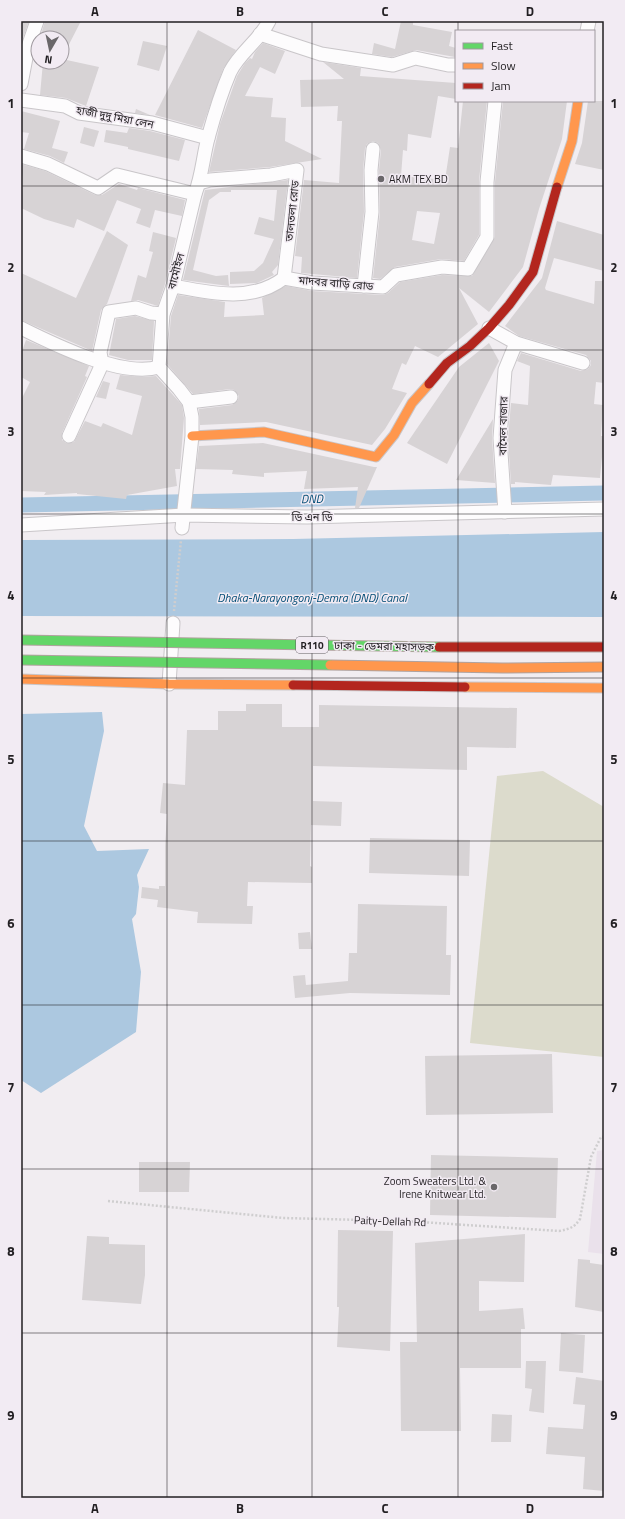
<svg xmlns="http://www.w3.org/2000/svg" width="625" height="1519" viewBox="0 0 625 1519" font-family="'Titillium Web','Noto Sans Bengali',sans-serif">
<rect width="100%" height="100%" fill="#f1edf1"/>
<!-- built -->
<path fill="#eae1eb" d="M604,1150V1254L588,1252L597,1151Z"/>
<!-- green -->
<path fill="#dcdbcc" d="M543,771L604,807V1057L470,1043L497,776Z"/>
<!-- water -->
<g fill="#acc8e0">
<path d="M604,532V617L21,616V540L293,539Z"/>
<path d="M102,712L104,731L84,826L97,851L149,849L137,875L139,887L136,914L132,919L141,972L136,1032L41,1093L21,1080V714Z"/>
</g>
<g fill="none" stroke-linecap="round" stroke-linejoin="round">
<!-- canal -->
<path stroke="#acc8e0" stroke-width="15" d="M21,505L604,493"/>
</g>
<!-- building -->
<g fill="#d7d3d5" fill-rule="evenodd">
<path d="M21,21H29L23,38H21Z"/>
<path d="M45,21H81L62,58V38H40Z"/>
<path d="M401,21H413V25L452,32L449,46L456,48L455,57L416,50L392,57L372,54L374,43L395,49Z"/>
<path d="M198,30L236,50L223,69L202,128L155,115Z"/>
<path d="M143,41L167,46L159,71L137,65Z"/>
<path d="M263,43L285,51L275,74L260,67L245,96L273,98L271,117L286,118L285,141L322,159L270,167L209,172L220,124L237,76L245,63L250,58L252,59L255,52Z"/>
<path d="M62,59L99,67L86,106L66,98L40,95L43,62H62Z"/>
<path d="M323,62L361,68L360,76L456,83V99L438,96L431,138L408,134L407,151L403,150L401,176L445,180L450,147L458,148L463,101H487L479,181V235L464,261L441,259L395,267L380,279L373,278L380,213L379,170L381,150L378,143L373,141L367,144L365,148L363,170L364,212L357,278L301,273L302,257L295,256L304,180L339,183L342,121H337L338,106L301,107L300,80L344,79ZM417,211L440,213L434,244L412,240Z"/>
<path d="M503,101H567L562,139L539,209L523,267L489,312L459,288L478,324L438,357L415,346L406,365L402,363L392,389L407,393L385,429L372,445L266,422L200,425L199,409L232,405L238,400L239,396L234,390L230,389L193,394L167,364L171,316L178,295L225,302L224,317L264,315L262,298L286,286L312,291L383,295L388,293L400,282L442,275L472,276L495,237V182Z"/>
<path d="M588,101H604V170L575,164L582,143Z"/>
<path d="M136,109L150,115L135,113Z"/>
<path d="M21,111L60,121L52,148L68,152L64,163L50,156L24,149L29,133L21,132Z"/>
<path d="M84,127L99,131L94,147L80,143Z"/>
<path d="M129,128L150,131L185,140L179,161L128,149V147L104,142L106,130L127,133Z"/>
<path d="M21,164L45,171L95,195H102L119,184L137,190L138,188L185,200L182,216L155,210L150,228L136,223L141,209L117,200L104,231L77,219L74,228L44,219L21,208L23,182Z"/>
<path d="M288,180L278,265L272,272L274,275L257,283L230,284V272L254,271L263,263L274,239L254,234L259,217L274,221L277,190H231V192H220L209,200L193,270L216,276L228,275L229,286L183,280L205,190Z"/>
<path d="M557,221L604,235V271L554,258L545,288L546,290L594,304L595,281H604V383L596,382L594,404L603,405L601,436H604L600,478L553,475L551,485L515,482V484H511L508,438L511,403L528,405L530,366L517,361L521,353L581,371L588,369L591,365V361L586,355L519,336L505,326L542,278Z"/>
<path d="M107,231L128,245L107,304L101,310L92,351L21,320V273L76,298Z"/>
<path d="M153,232L176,238L165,284L158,306L138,300L131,301L138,275L146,278L153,252L149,251Z"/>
<path d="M135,316L154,321L152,360H128L109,355L116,319Z"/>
<path d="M26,340L89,366L85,376L87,377L62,433V440L66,443L74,442L85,421L101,427L103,423L132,435L142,396L116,389L120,375L143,377L156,376L182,405L184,418L180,469H175L177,486L127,495L126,499L77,494V493L44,495L46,492L21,491V400L30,382L21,377V354Z"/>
<path d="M489,343L499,361L447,464L407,443L459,367Z"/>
<path d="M103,381L110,383L106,399L96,397Z"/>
<path d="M493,419L492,438L495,483L456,480Z"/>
<path d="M263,443L374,467H377L359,508H355L358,487L304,489L307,471L264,473V477L232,474L233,470L196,469L199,446Z"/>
<path d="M246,704H282V727H319V705L517,708L516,748L467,747V770L313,766V801L342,802L341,826L311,825L310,866L312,867V883L248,882L247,906H253L252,924L197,923L198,912L157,907L158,900L141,898L142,887L159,889V886H165V846L167,814L160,813L163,783L185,785L187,730H218V711H246Z"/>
<path d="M370,838L470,840L469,876L369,873Z"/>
<path d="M358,904L447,906L446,955H451L450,995L350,993L295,998L293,976L305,975L306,985L348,981L349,953H357Z"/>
<path d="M310,932L312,949H299L298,933Z"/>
<path d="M552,1054L553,1113L426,1115L425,1056Z"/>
<path d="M431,1155L558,1158L556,1218L430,1215Z"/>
<path d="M139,1162H190L189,1192H139Z"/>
<path d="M338,1230L393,1231L390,1351L337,1347L339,1307H337Z"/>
<path d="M525,1234L524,1282L479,1281V1311L523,1308L525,1329H521V1368H460L461,1431H401L400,1342H417L415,1243Z"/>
<path d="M87,1236L109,1237V1244L145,1245V1275L141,1304L82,1300Z"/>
<path d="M578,1259L590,1260V1263L604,1265V1312L575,1307Z"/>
<path d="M561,1333L585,1335L583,1373L559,1371Z"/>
<path d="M526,1361H546L544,1413L529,1411L532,1389L525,1388Z"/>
<path d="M576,1377L604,1381V1491L583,1489L585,1457L546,1454L548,1427L583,1429L585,1405L573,1404Z"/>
<path d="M492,1414L512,1415L511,1442H491Z"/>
</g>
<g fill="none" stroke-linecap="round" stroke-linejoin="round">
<!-- street casing -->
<g stroke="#c9c6c9" stroke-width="15">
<g id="street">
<path d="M587,31L589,21"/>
<path d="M260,34L321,54L393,65L415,58L448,65H456"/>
<path d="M21,84L28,47L37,21"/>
<path d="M21,100L65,106L79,113L152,123L208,138"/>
<path d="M21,156L48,164L98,188L117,175L195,194"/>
<path d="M199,183L210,180L271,175L297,170L284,278"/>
<path d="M173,286C210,293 252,303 284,278L312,283L383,287L396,275L442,267L468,269L487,237V182L495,101"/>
<path d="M364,286L372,212L371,170L373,149"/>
<path d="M21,328C55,345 122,378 159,367"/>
<path d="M489,328L516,343L583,363"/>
<path d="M189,402L231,397"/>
<path d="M69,436L102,364L100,352L109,312L136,308L151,313L163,314"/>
<path d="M505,512L500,438L505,370L516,343"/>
<path d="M21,525L184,515L307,517L604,509"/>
<path d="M182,528L192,436V417L189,402L179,389L159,367L163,314L173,286L195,194C202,176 203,157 208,138C214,116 221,93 230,72C240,52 260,40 269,21"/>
<path d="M169,684L173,623"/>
</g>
</g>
<!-- slow casing -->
<g stroke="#c9c6c9" stroke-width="11">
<g id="slow">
<path d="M557,187L572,141L578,101"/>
<path d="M192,436L264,432L376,457L394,435L412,403L429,384"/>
<path d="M21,679L169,684L293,685"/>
<path d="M465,687L604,688"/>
</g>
</g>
<!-- jam casing -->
<g stroke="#c9c6c9" stroke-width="11">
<g id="jam">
<path d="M429,384L447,363L470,346L489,328L509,305L533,272L557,187"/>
<path d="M293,685L465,687"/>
</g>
</g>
<!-- path -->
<g stroke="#cfcecf" stroke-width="2.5" stroke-dasharray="2 2" stroke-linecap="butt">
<path d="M174,611L181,540"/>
<path d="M108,1201L283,1218L405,1221L559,1231C569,1229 574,1228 580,1219L591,1157L601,1137H604"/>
</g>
<!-- street -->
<use href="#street" stroke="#fdfcfd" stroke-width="13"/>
<!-- slow -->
<use href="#slow" stroke="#ff974d" stroke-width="9"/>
<!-- jam -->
<use href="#jam" stroke="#b3261e" stroke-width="9"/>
<!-- fast-bridge casing -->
<g stroke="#b0a29e" stroke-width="11" stroke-linecap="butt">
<g id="fast-bridge">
<path d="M21,640L439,647"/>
<path d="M21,660L330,665"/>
</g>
</g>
<!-- slow-bridge casing -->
<g stroke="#b0a29e" stroke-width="11" stroke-linecap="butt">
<path id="slow-bridge" d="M330,665L502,668L604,667"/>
</g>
<!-- jam-bridge casing -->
<g stroke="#b0a29e" stroke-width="11" stroke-linecap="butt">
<path id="jam-bridge" d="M439,647H604"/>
</g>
<!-- fast-bridge -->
<use href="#fast-bridge" stroke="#63d668" stroke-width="9"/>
<!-- slow-bridge -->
<use href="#slow-bridge" stroke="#ff974d" stroke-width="9"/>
<!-- jam-bridge -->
<use href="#jam-bridge" stroke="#b3261e" stroke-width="9"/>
</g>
<!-- grid -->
<path fill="none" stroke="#221f22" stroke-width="1" stroke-opacity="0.55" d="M167,21V1498M312,21V1498M458,21V31M458,101V1498M21,186H604M21,350H604M21,514H604M21,678H604M21,841H604M21,1005H604M21,1169H604M21,1333H604"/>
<!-- markers -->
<g fill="#6a676a" stroke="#f2ebf3" stroke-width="1.5">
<circle cx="381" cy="179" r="4"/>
<circle cx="494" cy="1187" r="4"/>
</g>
<g text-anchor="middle" stroke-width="3" stroke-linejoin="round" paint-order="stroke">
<!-- shield labels -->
<rect fill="#f2ebf3" stroke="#605c61" stroke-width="1" x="296" y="637" width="32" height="16" rx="3"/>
<g font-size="10" font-weight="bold" fill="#221f22">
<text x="312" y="649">R110</text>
</g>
<!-- street labels -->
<g font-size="11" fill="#221f22" stroke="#f2ebf3">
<text transform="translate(115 117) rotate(11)" y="4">হাজী দুদু মিয়া লেন</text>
<text transform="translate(292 211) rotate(-84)" y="4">তালতলা রোড</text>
<text transform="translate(176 271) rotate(-75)" y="4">বামৌইল</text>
<text transform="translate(336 283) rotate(5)" y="4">মাদবর বাড়ি রোড</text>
<text transform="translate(503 426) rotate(-89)" y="4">বামৈল বাজার</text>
<text x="312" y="521">ডি এন ডি</text>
<text transform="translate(384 646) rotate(1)" y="4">ঢাকা - ডেমরা মহাসড়ক</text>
<text transform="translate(390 1221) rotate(2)" y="4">Paity-Dellah Rd</text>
</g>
<!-- poi labels -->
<g font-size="11" fill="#221f22" stroke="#f2ebf3" text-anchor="start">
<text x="389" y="183">AKM TEX BD</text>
<text x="486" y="1185" text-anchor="end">Zoom Sweaters Ltd. &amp;<tspan x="486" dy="13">Irene Knitwear Ltd.</tspan></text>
</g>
<!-- water labels -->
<g font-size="12" font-style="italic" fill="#024d76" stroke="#f2ebf3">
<text transform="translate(312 499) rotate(-1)" y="4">DND</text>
<text x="312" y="602">Dhaka-Narayongonj-Demra (DND) Canal</text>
</g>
</g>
<!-- border -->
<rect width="625" height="1519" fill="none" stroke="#f2ebf3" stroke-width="44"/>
<!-- legend -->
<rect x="455" y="30" width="140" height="72" fill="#f2ebf3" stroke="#9f999f"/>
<rect x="463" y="43" width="20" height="6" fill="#63d668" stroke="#9f999f"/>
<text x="491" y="50" font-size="12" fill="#221f22">Fast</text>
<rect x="463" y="63" width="20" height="6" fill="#ff974d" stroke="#9f999f"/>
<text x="491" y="70" font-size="12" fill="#221f22">Slow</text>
<rect x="463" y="83" width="20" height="6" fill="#b3261e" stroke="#9f999f"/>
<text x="491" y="90" font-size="12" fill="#221f22">Jam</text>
<!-- north arrow -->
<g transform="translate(50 50) rotate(189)"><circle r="19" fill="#f2ebf3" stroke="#9f999f"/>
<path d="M0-3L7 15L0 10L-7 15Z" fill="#6a676a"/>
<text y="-6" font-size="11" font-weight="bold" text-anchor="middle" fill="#221f22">N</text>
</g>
<rect x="22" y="22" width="581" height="1475" fill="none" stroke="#221f22" stroke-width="1.5"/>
<g font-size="13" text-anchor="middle" font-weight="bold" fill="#221f22">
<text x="95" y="16">A</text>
<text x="240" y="16">B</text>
<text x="385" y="16">C</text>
<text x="530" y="16">D</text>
<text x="11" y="108">1</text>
<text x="614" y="108">1</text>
<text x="11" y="272">2</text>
<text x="614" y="272">2</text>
<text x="11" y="436">3</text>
<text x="614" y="436">3</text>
<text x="11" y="600">4</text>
<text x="614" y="600">4</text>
<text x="11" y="764">5</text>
<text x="614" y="764">5</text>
<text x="11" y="928">6</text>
<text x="614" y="928">6</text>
<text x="11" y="1092">7</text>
<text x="614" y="1092">7</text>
<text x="11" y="1256">8</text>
<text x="614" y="1256">8</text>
<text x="11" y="1420">9</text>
<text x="614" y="1420">9</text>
<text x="95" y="1513">A</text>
<text x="240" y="1513">B</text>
<text x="385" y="1513">C</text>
<text x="530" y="1513">D</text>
</g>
</svg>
